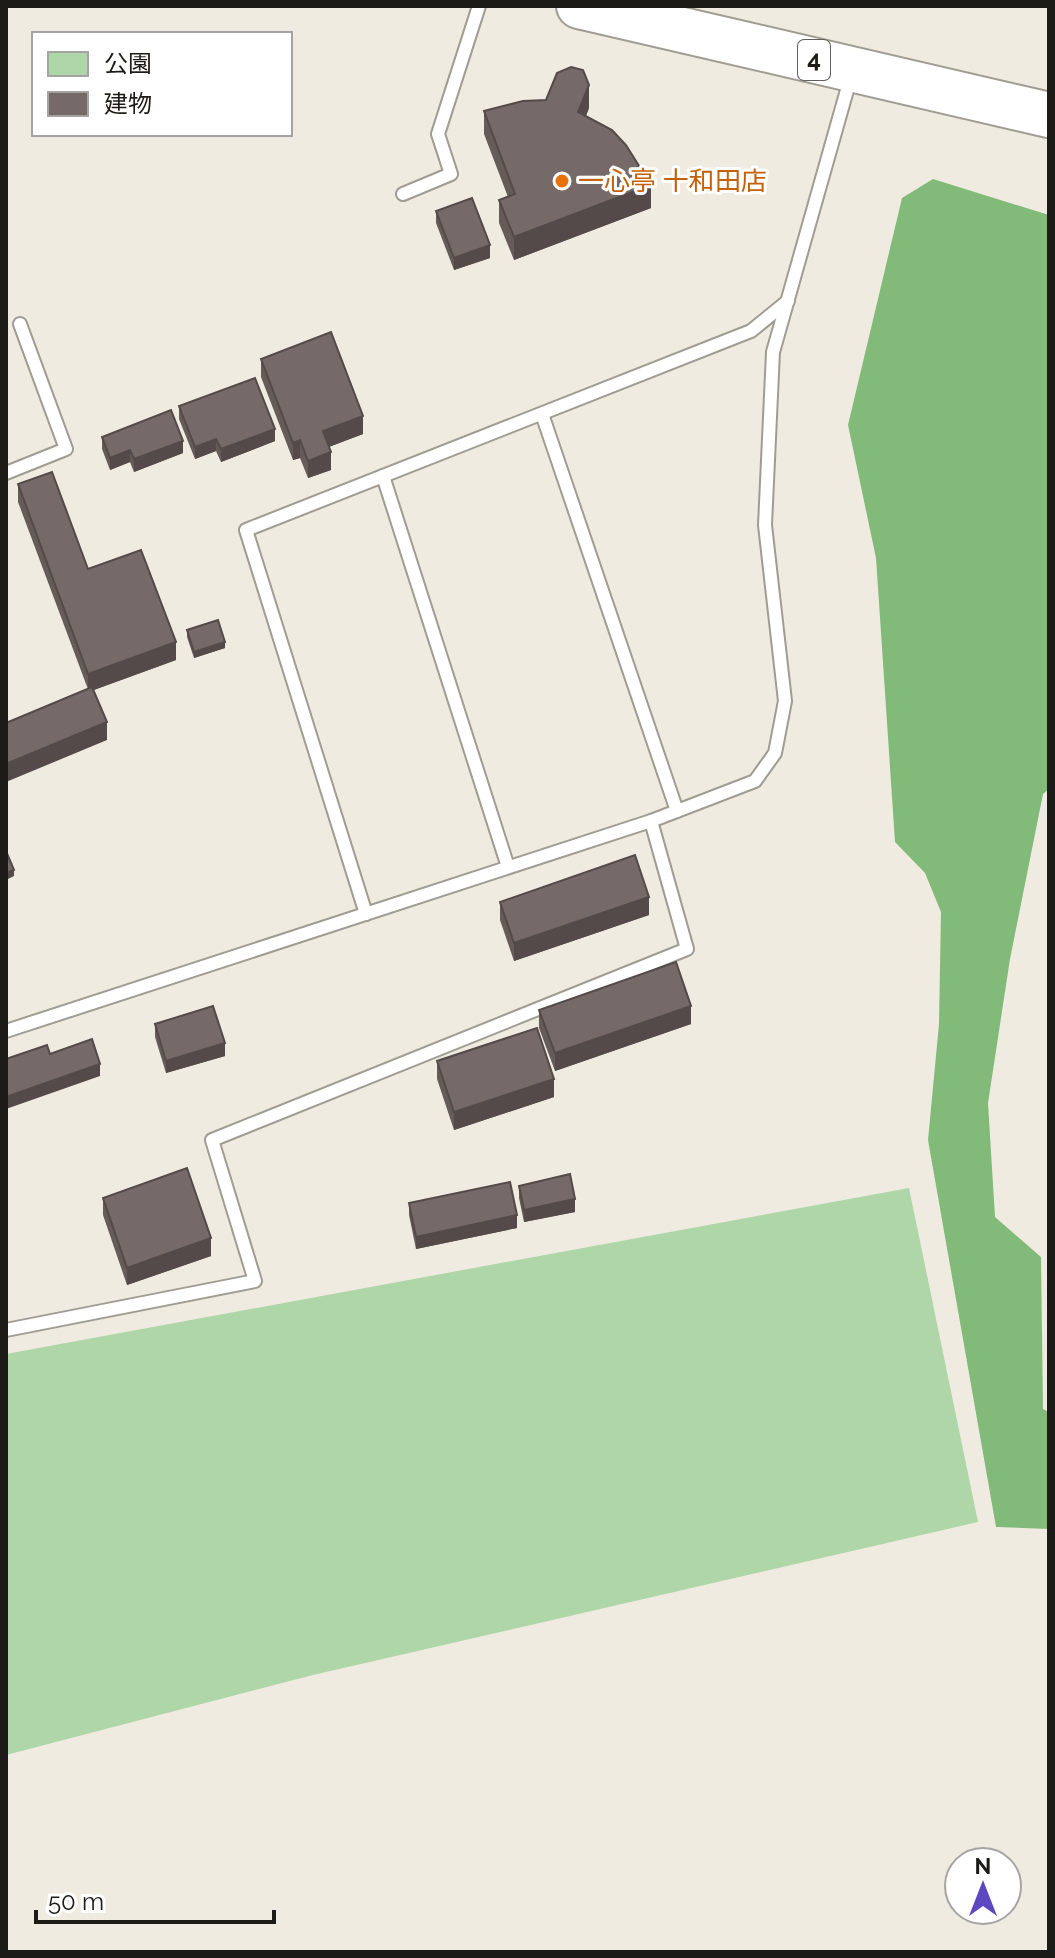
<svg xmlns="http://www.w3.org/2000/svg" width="1055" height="1958" viewBox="0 0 1055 1958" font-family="Raleway,'Noto Sans JP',sans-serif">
<rect width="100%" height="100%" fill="#efebe0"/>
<!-- green -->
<path fill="#aed6a8" d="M909,1188L978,1522L313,1675L6,1755V1354Z"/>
<!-- forest -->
<path fill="#82bb79" d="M933,179L1049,215V789L1043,794L1010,959L988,1103L995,1217L1041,1257L1043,1409L1049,1412V1529L996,1527L928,1140L939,1024L941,912L925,873L895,842L876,558L848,425L902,198Z"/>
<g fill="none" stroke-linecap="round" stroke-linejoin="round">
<!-- lane casing -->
<g stroke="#a09c92" stroke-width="16">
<g id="lane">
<path d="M403,194L451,174L438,134L479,6"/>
<path d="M542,414L677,811"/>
<path d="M6,473L66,449L20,324"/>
<path d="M383,476L508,867"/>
<path d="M366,914L246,530L751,331L788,301"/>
<path d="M6,1031L651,821L755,781L775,753L785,701L765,525L773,352L851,76"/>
<path d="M6,1330L255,1281L212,1140L687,949L651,821"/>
</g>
</g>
<!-- highway casing -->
<g stroke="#a09c92" stroke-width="48">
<path id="highway" d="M579,6L1049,115"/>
</g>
<!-- lane -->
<use href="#lane" stroke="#fff" stroke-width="12"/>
<!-- highway -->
<use href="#highway" stroke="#fff" stroke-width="44"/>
</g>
<!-- wall -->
<g fill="#655b59">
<path d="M589,108L586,116L651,208L514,260L499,223V200L508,197L484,134V111Z"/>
<path d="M436,211L490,258L454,270L436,223Z"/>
<path d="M261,359L363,434L329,447L331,470L308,478L300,458L293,460L261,377Z"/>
<path d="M179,406L275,441L221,462L216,451L195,459L179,419Z"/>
<path d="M102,437L183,453L134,472L130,462L110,470L102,449Z"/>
<path d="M18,484L88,569L176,660L94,690L107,740L18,502Z"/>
<path d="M187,630L225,648L194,658L187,637Z"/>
<path d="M500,902L649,915L514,961L500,920Z"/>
<path d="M539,1010L691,1024L555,1071L539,1028Z"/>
<path d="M155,1024L225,1056L166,1073L155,1037Z"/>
<path d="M437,1061L554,1097L454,1130L437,1079Z"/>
<path d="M519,1186L575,1212L524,1222L519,1198Z"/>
<path d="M103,1198L211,1256L127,1285L103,1215Z"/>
<path d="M409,1203L517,1228L416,1249L409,1215Z"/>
</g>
<!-- shaded-wall -->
<g fill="#534a49">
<path d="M589,85V108L578,135V112Z"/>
<path d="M651,185V208L514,260V237Z"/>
<path d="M490,245V258L454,270V258Z"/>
<path d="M363,416V434L323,449V431Z"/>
<path d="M275,429V441L221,462V449Z"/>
<path d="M216,439V451L195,459V447Z"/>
<path d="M300,440V458L293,460V443Z"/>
<path d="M183,441V453L134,472V459Z"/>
<path d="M130,450V462L110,470V458Z"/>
<path d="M331,452V470L308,478V461Z"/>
<path d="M176,642V660L88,692V674Z"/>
<path d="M225,642V648L194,658V652Z"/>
<path d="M107,722V740L6,782V764Z"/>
<path d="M14,870V876L6,880V873Z"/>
<path d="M649,897V915L514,961V943Z"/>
<path d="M691,1006V1024L555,1071V1053Z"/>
<path d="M225,1043V1056L166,1073V1061Z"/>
<path d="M100,1064V1076L6,1109V1097Z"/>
<path d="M554,1079V1097L454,1130V1112Z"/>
<path d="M575,1199V1212L524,1222V1210Z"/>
<path d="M517,1215V1228L416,1249V1237Z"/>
<path d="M211,1238V1256L127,1285V1268Z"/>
</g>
<!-- building -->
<g fill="#766a68" stroke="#534a49" stroke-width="2">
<path d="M571,67L583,70L589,85L578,112L612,130L626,145L651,185L514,237L499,200L515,194L484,111L523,101L546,100L557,73Z"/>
<path d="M472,198L490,245L454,258L436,211Z"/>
<path d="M331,332L363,416L323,431L331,452L308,461L300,440L293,443L261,359Z"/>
<path d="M255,378L275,429L221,449L216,439L195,447L179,406Z"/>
<path d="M171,410L183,441L134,459L130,450L110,458L102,437Z"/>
<path d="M52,472L88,569L141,550L176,642L88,674L18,484Z"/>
<path d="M218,620L225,642L194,652L187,630Z"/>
<path d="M92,687L107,722L6,764V723Z"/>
<path d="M6,851L14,870L6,873Z"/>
<path d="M635,855L649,897L514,943L500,902Z"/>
<path d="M676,962L691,1006L555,1053L539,1010Z"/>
<path d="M213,1006L225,1043L166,1061L155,1024Z"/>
<path d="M537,1028L554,1079L454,1112L437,1061Z"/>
<path d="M92,1039L100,1064L6,1097V1059L47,1045L50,1054Z"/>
<path d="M187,1168L211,1238L127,1268L103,1198Z"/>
<path d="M570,1174L575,1199L524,1210L519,1186Z"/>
<path d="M510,1182L517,1215L416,1237L409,1203Z"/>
</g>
<!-- markers -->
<circle fill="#e8710a" stroke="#fff" stroke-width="3" cx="562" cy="181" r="8"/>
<g text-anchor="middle" stroke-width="6" stroke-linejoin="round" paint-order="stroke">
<!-- shield labels -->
<rect fill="#fff" stroke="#615f5d" stroke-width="2" x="798" y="40" width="32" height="40" rx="6"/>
<g font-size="24" font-weight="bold" fill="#1d1b17">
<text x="814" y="68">4</text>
</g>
<!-- food labels -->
<g font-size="26" fill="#c56008" stroke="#fff" text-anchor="start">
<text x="578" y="190">一心亭 十和田店</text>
</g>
</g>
<!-- border -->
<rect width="1055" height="1958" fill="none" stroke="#1d1b17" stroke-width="16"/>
<!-- legend -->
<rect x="32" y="32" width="260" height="104" fill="#ffffff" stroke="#a5a4a2" stroke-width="2"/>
<rect x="48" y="52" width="40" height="24" fill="#aed6a8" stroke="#a5a4a2" stroke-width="2"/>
<text x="104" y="72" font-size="24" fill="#1d1b17">公園</text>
<rect x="48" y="92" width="40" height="24" fill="#766a68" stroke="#a5a4a2" stroke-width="2"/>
<text x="104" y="112" font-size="24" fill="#1d1b17">建物</text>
<!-- north arrow -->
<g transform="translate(983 1886)"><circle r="38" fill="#ffffff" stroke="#a5a4a2" stroke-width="2"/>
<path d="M0-6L14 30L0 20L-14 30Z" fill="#5d48c0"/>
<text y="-12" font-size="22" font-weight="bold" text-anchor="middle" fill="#1d1b17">N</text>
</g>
<!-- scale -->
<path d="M36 1910v12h238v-12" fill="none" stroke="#1d1b17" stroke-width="4"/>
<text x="48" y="1910" font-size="24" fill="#1d1b17" stroke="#ffffff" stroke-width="6" paint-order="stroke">50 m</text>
</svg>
